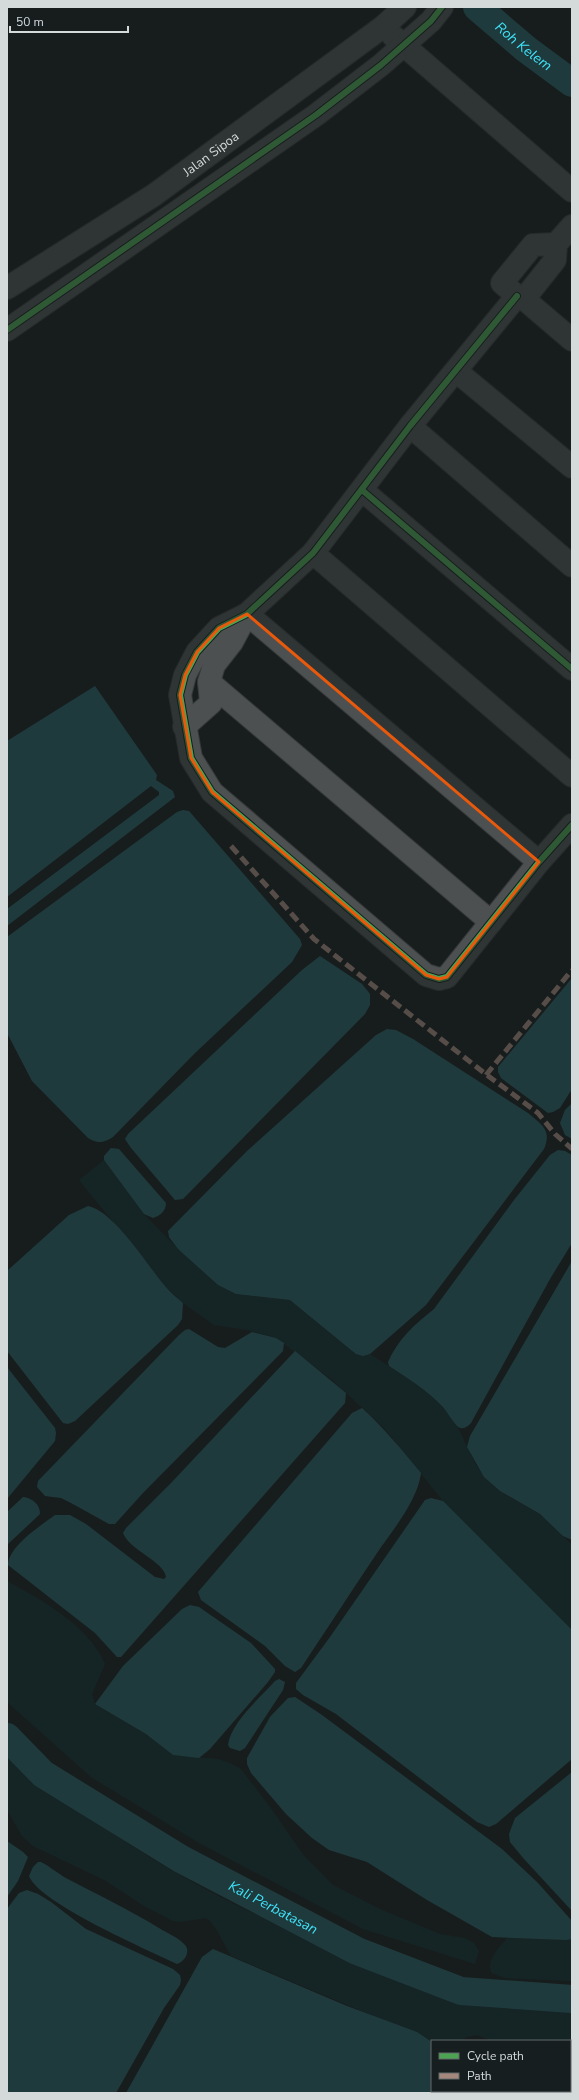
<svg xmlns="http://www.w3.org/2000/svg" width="579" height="2100" viewBox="0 0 579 2100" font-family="'Nunito Sans',sans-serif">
<rect width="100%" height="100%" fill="#181d1d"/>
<!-- green -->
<g fill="#132d30">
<path d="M104,1160L144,1214L178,1249L218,1285L236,1294L290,1300L363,1356L370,1354C394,1370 437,1394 452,1417C464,1436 470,1459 484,1476C499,1494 520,1501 539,1514C551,1522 562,1535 572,1545V1630L443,1501L384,1428L332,1380L276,1338L247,1330L214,1325L183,1303L166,1287L79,1180Z"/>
<path d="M7,1581C43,1601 88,1625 105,1664L92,1694L95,1704L146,1734L173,1755L218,1759L230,1763L241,1769L270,1807L304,1856L333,1885L380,1909L440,1934L465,1938L474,1943L479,1951L475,1964L363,1929L199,1843L91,1777L7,1702Z"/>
<path d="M7,1753C80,1815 161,1869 247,1910C309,1940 374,1964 437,1990L458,1996L496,1999L508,2002L519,2009L572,2011V2053H570V2041H492L477,2035L467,2037L461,2041L432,2042L417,2032L392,2024L231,1956L216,1929L210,1921L205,1918L181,1922L173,1921L144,1906L106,1881L33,1846L22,1836L7,1810Z"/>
<path d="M507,1938L572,1939V1981L505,1978L492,1973C485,1961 499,1948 507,1938Z"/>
</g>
<!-- water -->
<g fill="#285e65">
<path d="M95,686L157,775L156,780L173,791L175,797L7,926V909L159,795V792L151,786L7,897V741Z"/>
<path d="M183,810L189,811L300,939L302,945L292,962L195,1053L113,1137C103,1143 98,1144 88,1138L32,1081L7,1033V937L177,812Z"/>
<path d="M320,956L362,984L370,994V1005L365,1014L183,1199L175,1200L131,1148L125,1139L128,1134L302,970Z"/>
<path d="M572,978V1089L560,1108L553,1112L548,1113L501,1078L498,1072V1067Z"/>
<path d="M387,1029L396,1030L413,1039L528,1113C542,1125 552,1130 544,1149L426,1305L370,1354L363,1356L356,1354L290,1300L236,1294L218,1285L178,1249L169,1237L168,1231L247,1151L376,1035Z"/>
<path d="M572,1103V1139L565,1135L560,1123L565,1110Z"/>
<path d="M111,1148L119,1149L125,1156L166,1203C166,1211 160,1216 153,1218L144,1214L104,1160V1156Z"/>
<path d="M558,1150L565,1151L572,1155V1243L550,1279L471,1423C468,1426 465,1429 460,1428C455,1426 447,1411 442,1406C427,1390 407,1378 389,1366L388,1362C398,1339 415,1324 434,1309L514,1200L550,1155Z"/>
<path d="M88,1206C114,1211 147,1265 165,1286C170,1292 177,1298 183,1303L182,1319L178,1325L75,1421L68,1424L63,1423L7,1351V1271L69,1215Z"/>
<path d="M572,1261V1540L563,1536L540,1514L500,1491L484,1477L467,1447L470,1436Z"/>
<path d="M189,1329L218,1347L225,1348L252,1332L276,1338L284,1343L283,1351L142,1494L115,1524H109L71,1503L61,1498L45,1496L37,1487L38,1481L179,1335L185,1330Z"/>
<path d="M295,1351L346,1393L345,1403L121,1657H117L95,1633L8,1565C9,1546 40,1526 55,1515H70L86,1524L155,1577L164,1579L166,1577C164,1561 129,1550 123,1533L126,1528L172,1482Z"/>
<path d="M7,1367L55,1428L56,1433L55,1441L7,1499Z"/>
<path d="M362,1408C384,1428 402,1450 421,1473C418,1500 392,1531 377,1553C351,1592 326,1630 301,1668L295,1672L285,1666L265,1646L201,1600L198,1592L352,1413Z"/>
<path d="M23,1497C32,1498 40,1504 40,1514L7,1545V1512Z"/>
<path d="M431,1498L443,1501L572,1630V1759L496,1824L489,1827L477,1822L336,1714L303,1695L296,1689V1683L330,1637L425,1500Z"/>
<path d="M190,1605L199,1607L251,1643L275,1669V1672L268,1682L210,1749L199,1758L173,1755L146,1734L95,1704L123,1666L182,1609Z"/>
<path d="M279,1679L285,1682L283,1690L245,1748L240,1751L230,1748L228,1745C231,1722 260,1698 275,1681Z"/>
<path d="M295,1697L322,1715L502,1849L537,1882L572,1921V1939L566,1940L492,1937L427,1900L367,1862L329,1850L312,1838L286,1814L251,1773L247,1764V1758L270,1717L288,1698Z"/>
<path d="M572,1772V1911L524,1859L510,1842L509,1834L515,1818Z"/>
<path d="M7,1841L23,1852L28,1857L18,1881L7,1897Z"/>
<path d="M38,1862H41C49,1866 56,1872 64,1877C96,1894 128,1909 159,1928C167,1933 179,1938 185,1945C191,1952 184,1962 177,1964C148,1950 39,1903 29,1876L33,1867Z"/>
<path d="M27,1890L38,1894L51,1902L86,1929L173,1969L180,1975L181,1980L180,1985L164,2008L116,2093H7V1909L19,1893Z"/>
<path d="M213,1949L347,2006L417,2032L432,2042V2091H491L490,2093H126L202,1957Z"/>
<path d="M570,2053H572V2093H498L499,2091H570Z"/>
</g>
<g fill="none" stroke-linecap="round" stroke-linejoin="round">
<!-- river -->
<g stroke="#285e65" stroke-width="28">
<path id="s1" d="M477,7L526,49L572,83"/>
<path id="s2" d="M7,1737L43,1774L181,1859L357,1951L461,1991L572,1999"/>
</g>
<!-- minor casing -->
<g stroke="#363939" stroke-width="24">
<g id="minor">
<path d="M393,36L572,191"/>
<path d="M556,244L533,245L502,283L517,296L524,299L555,260L556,244L572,226"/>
<path id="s3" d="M7,288L154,195L384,26L405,7"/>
<path d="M517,296L410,426L313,553L247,614L219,628L197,652L185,675L180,695L191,758L212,792L426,975L439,979L447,977L539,862L572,825"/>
<path d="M524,299L572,340"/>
<path d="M7,330L316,115L381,65L431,21L442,7"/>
<path d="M456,371L572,467"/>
<path d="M410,426L572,566"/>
<path d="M362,490L572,669"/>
<path d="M313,553L572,776"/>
<path d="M247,614L539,862"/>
<path d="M209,682L491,922"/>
<path d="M184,727L211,703L209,682L214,665L232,642L247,614"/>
</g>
</g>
<!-- minor -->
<use href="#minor" stroke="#4d5051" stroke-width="22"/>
<!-- quiet -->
<g stroke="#a5887d" stroke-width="5" stroke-dasharray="10 5" stroke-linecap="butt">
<path d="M231,846L314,939L483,1072L538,1113L555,1134L572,1149"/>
<path d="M486,1075L572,970"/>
</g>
<!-- cycleway casing -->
<g stroke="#161e1f" stroke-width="8">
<g id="cycleway">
<path d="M517,296L410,426L313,553L247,614L219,628L197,652L185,675L180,695L191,758L212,792L426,975L439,979L447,977L539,862L572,825"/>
<path d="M7,330L316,115L381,65L431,21L442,7"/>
<path d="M362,490L572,669"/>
</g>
</g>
<!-- cycleway -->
<use href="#cycleway" stroke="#4ca352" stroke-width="6"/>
</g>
<!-- marked area -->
<path d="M0 0H579V2100H0ZM247,614L539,862L447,977L439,979L426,975L212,792L191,758L180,695L185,675L197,652L219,628Z" fill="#181d1d" fill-opacity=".55" fill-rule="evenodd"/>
<path fill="none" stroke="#e8590c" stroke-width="3" stroke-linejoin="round" d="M247,614L539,862L447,977L439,979L426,975L212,792L191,758L180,695L185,675L197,652L219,628Z"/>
<g text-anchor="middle" stroke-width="3" stroke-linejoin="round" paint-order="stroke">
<!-- street labels -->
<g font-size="13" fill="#d4d9da" stroke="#161e1f">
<text dy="5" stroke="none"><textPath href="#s3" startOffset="244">Jalan Sipoa</textPath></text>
</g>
<!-- water labels -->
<g font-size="14" font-style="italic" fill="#3fe3f9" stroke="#161e1f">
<text dy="5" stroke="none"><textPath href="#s1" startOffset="61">Roh Kelem</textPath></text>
<text dy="5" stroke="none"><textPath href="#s2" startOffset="318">Kali Perbatasan</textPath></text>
</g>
</g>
<!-- border -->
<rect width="579" height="2100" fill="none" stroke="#d4d9da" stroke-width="16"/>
<!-- legend -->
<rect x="431" y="2040" width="140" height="52" fill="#161e1f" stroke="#62696a"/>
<rect x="439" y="2053" width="20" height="6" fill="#4ca352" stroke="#62696a"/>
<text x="467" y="2060" font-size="12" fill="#d4d9da">Cycle path</text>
<rect x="439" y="2073" width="20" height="6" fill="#a5887d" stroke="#62696a"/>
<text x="467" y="2080" font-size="12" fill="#d4d9da">Path</text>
<!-- scale -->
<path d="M10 26v6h118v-6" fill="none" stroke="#d4d9da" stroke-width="2"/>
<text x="16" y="26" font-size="12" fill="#d4d9da" stroke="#161e1f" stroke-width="3" paint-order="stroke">50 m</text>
</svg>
